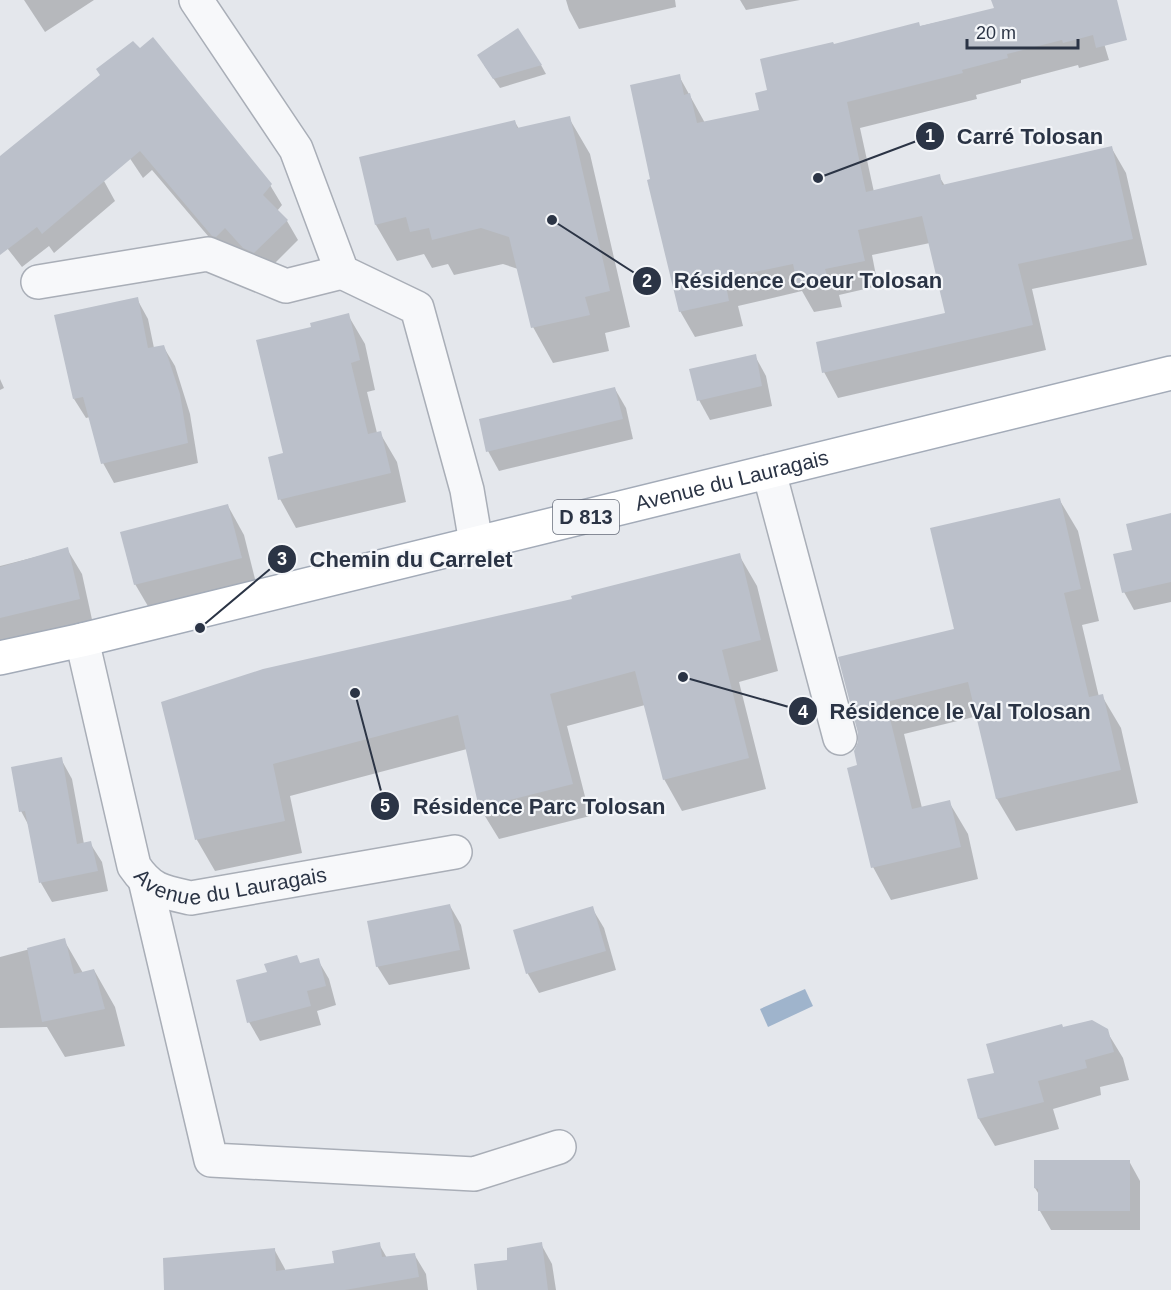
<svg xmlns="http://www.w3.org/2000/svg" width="1171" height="1290" viewBox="0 0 1171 1290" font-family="Helvetica,sans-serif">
<rect width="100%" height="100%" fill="#e4e7ec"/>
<!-- water -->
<path fill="#9fb4cc" d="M805,989L813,1006L768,1027L760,1009Z"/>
<!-- shadow -->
<g fill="#0003">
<path d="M24,0H94L45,32Z"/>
<path d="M566,0H675L676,7L579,29L569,10Z"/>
<path d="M740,0H800L746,10Z"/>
<path d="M995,0H1091L1109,60L1079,68L1078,65L1021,80V83L976,95L977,99L860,128L874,192L939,176L945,186L1111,147L1126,173L1147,265L1032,289L1046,350L838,398L824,372L946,314L930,243L872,255L878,286L839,295L842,307L814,312L802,291L738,306L743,326L695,337L680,311L652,180L679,76L705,123L761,111L769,91L834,46L995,9Z"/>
<path d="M484,65H541L546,74L500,88Z"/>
<path d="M97,109L270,185L282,205L277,211L287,221L298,240L266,272L256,268L237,247L225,256L152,170L143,178Z"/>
<path d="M569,118L590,154L630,327L605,333L609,351L553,363L533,327L518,269L503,264L454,275L448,264L432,268L424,254L397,261L376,225L360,158L515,122L519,129Z"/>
<path d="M0,158L104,181L115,201L54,253L49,246L22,267L0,239Z"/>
<path d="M137,299L148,319L154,348L163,346L175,366L190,414L198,463L114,483L103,463L90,417L86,418L74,399Z"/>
<path d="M348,315L365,344L375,390L367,392L377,433H380L397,462L406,502L296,528L280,499L285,454L313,329Z"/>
<path d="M755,356L766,376L772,406L710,420L699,400Z"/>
<path d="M0,379L4,388L0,390Z"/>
<path d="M615,389L626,408L633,439L499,471L488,451Z"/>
<path d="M1059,499L1078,531L1099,621L1082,625L1099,697L1102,696L1121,728L1138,803L1016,831L997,799L978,716L904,734L922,808L949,802L968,834L978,879L891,900L873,867L859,766L860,733L840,658L956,630Z"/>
<path d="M228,506L244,535L257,587L152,613L135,584Z"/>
<path d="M1171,515V602L1134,610L1124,592L1134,551Z"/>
<path d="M67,549L82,574L93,624L0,644V566Z"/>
<path d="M739,555L757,586L778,671L739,682L766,789L682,811L664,779L645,705L567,726L590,816L499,839L480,808L467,749L290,796L302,853L215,871L197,840L163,703L574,601Z"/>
<path d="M61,759L72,779L84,844L90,843L102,862L108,891L52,902L41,883L30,828L21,811Z"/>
<path d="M450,906L461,925L470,969L389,985L377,966Z"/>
<path d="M592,908L604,928L616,970L539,993L528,974L515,931Z"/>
<path d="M64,940L83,973L94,970L115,1007L125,1046L65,1057L47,1027L0,1028V957Z"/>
<path d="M318,960L329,979L336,1005L317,1011L321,1025L260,1041L249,1022L301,964Z"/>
<path d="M1063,1029L1106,1030L1123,1058L1129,1080L1100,1087L1101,1095L1053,1109L1059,1129L995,1146L979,1119L969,1080L996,1074Z"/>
<path d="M1129,1161L1140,1181V1230H1051L1040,1211V1196L1035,1188Z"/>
<path d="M379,1244L387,1258L414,1254L426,1274L428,1290H317L336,1265Z"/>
<path d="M541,1244L552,1264L556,1290H478L509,1261Z"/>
<path d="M274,1249L285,1269L286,1290H166Z"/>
</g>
<!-- building -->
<g fill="#bbc0ca">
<path d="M991,0H1117L1127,40L1096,48L1093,35L1063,43L1062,40L1007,54L1008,58L962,70L963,73L847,102L866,192L940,174L942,185L1112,146L1133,239L1018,264L1033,325L822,373L816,342L945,313L922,216L858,230L865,261L825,269L829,281L798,287L793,264L731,277L725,280L729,301L679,312L647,180L650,179L630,85L680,74L684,95L690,93L697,123L759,110L755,93L767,90L760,59L833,42L834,44L919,22L920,26L994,8Z"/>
<path d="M518,28L542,65L493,79L477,55Z"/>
<path d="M153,37L272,184L263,195L288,220L254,253L243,248L225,228L216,237L212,236L140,151L42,234L37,227L0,255V156L100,75L96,69L133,41L140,48Z"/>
<path d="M570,116L610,291L585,297L590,315L531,328L509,237L481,228L432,240L429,228L410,232L406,217L375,225L359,157L515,120L517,128Z"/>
<path d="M138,297L148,348L164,345L180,394L188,443L101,464L83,397L73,399L54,315Z"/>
<path d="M349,313L360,360L351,363L368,434L381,431L391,473L278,500L268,457L283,453L256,340L311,327L310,323Z"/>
<path d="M756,354L762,386L697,401L689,369Z"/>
<path d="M615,387L623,419L486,452L479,419Z"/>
<path d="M1060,498L1081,589L1064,593L1089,697L1103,694L1121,770L996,799L968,682L886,702L912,809L950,800L961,847L871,868L847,768L857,765L854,751L858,742V733L838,657L954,629L930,528Z"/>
<path d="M228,504L242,558L134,585L120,532Z"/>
<path d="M1171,513V582L1122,593L1113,554L1132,550L1126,524Z"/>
<path d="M68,547L80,599L0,618V567Z"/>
<path d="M740,553L761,640L722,650L749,758L663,780L635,671L550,694L573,784L479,808L458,715L273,764L285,821L195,840L161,702L263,669L572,599L571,596Z"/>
<path d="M62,757L77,844L91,841L98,871L39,883L25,811L19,812L11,767Z"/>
<path d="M450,904L460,950L376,967L367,921Z"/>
<path d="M593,906L606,951L526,974L513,930Z"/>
<path d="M65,938L74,974L94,969L105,1009L42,1022L27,948Z"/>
<path d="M297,955L300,963L319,958L326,986L307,991L311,1006L247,1023L236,980L267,972L264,964Z"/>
<path d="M1092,1020L1108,1029L1114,1052L1085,1060L1087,1068L1038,1081L1044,1102L978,1119L967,1079L994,1073L986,1044L1062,1024L1063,1027Z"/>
<path d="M1034,1160H1130V1211H1038V1189L1034,1188Z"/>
<path d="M380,1242L382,1257L415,1253L419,1277L345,1290H164L163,1258L275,1248L276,1271L334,1263L332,1251Z"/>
<path d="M542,1242L548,1290H477L474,1264L507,1260V1248Z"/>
</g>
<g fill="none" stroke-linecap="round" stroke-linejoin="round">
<!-- minor casing -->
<g stroke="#a9aeb7" stroke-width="36">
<g id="minor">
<path d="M196,0L296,149L342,272L417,308L467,490L476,543"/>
<path d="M38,282L208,254L286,286L342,272"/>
<path d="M769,472L840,738"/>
<path id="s1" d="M82,640L134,866C151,891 163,892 191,898L455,852"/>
<path d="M146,884L211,1160L474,1174L559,1147"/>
</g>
</g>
<!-- major casing -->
<g stroke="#a3abb8" stroke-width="36">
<g id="major">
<path id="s2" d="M0,658L82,640L1171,373"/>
</g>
</g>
<!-- minor -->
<use href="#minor" stroke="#f7f8fa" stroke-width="33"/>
<!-- major -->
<use href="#major" stroke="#fff" stroke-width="33"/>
</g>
<g text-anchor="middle" stroke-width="4.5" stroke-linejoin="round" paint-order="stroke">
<!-- shield labels -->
<rect fill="#f4f6f9" stroke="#676e7b" stroke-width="1.5" x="553" y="500" width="66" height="34" rx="4.5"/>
<g font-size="20" font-weight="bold" fill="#2b3445">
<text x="586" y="524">D 813</text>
</g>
<!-- street labels -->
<g font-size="21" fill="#2b3445" stroke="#f4f6f9">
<text dy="7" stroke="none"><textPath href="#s2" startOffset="753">Avenue du Lauragais</textPath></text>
<text dy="7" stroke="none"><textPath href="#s1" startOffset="338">Avenue du Lauragais</textPath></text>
</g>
</g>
<!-- callouts -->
<path fill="none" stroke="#2b3445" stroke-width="2" d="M818 178L930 136M552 220L647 281M200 628L282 559M683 677L803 711M355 693L385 806"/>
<g fill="#2b3445" stroke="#f4f6f9" stroke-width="2">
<circle cx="818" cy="178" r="6"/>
<circle cx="552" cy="220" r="6"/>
<circle cx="200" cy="628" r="6"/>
<circle cx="683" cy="677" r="6"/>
<circle cx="355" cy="693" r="6"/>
<circle cx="930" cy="136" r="15"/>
<circle cx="647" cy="281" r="15"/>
<circle cx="282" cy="559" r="15"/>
<circle cx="803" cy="711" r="15"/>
<circle cx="385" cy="806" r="15"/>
</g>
<g font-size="18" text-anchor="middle" font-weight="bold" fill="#fff">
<text x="930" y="142">1</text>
<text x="647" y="287">2</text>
<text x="282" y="565">3</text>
<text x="803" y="718">4</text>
<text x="385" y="812">5</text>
</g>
<g font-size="22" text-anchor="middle" font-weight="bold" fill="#2b3445" stroke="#f4f6f9" stroke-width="4.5" stroke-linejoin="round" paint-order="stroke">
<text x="1030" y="144">Carré Tolosan</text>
<text x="808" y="288">Résidence Coeur Tolosan</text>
<text x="411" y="567">Chemin du Carrelet</text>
<text x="960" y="719">Résidence le Val Tolosan</text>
<text x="539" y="814">Résidence Parc Tolosan</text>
</g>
<!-- scale -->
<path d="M967 39v9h111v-9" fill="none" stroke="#2b3445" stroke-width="3"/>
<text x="976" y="39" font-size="18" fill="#2b3445" stroke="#f4f6f9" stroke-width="4.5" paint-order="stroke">20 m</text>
</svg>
